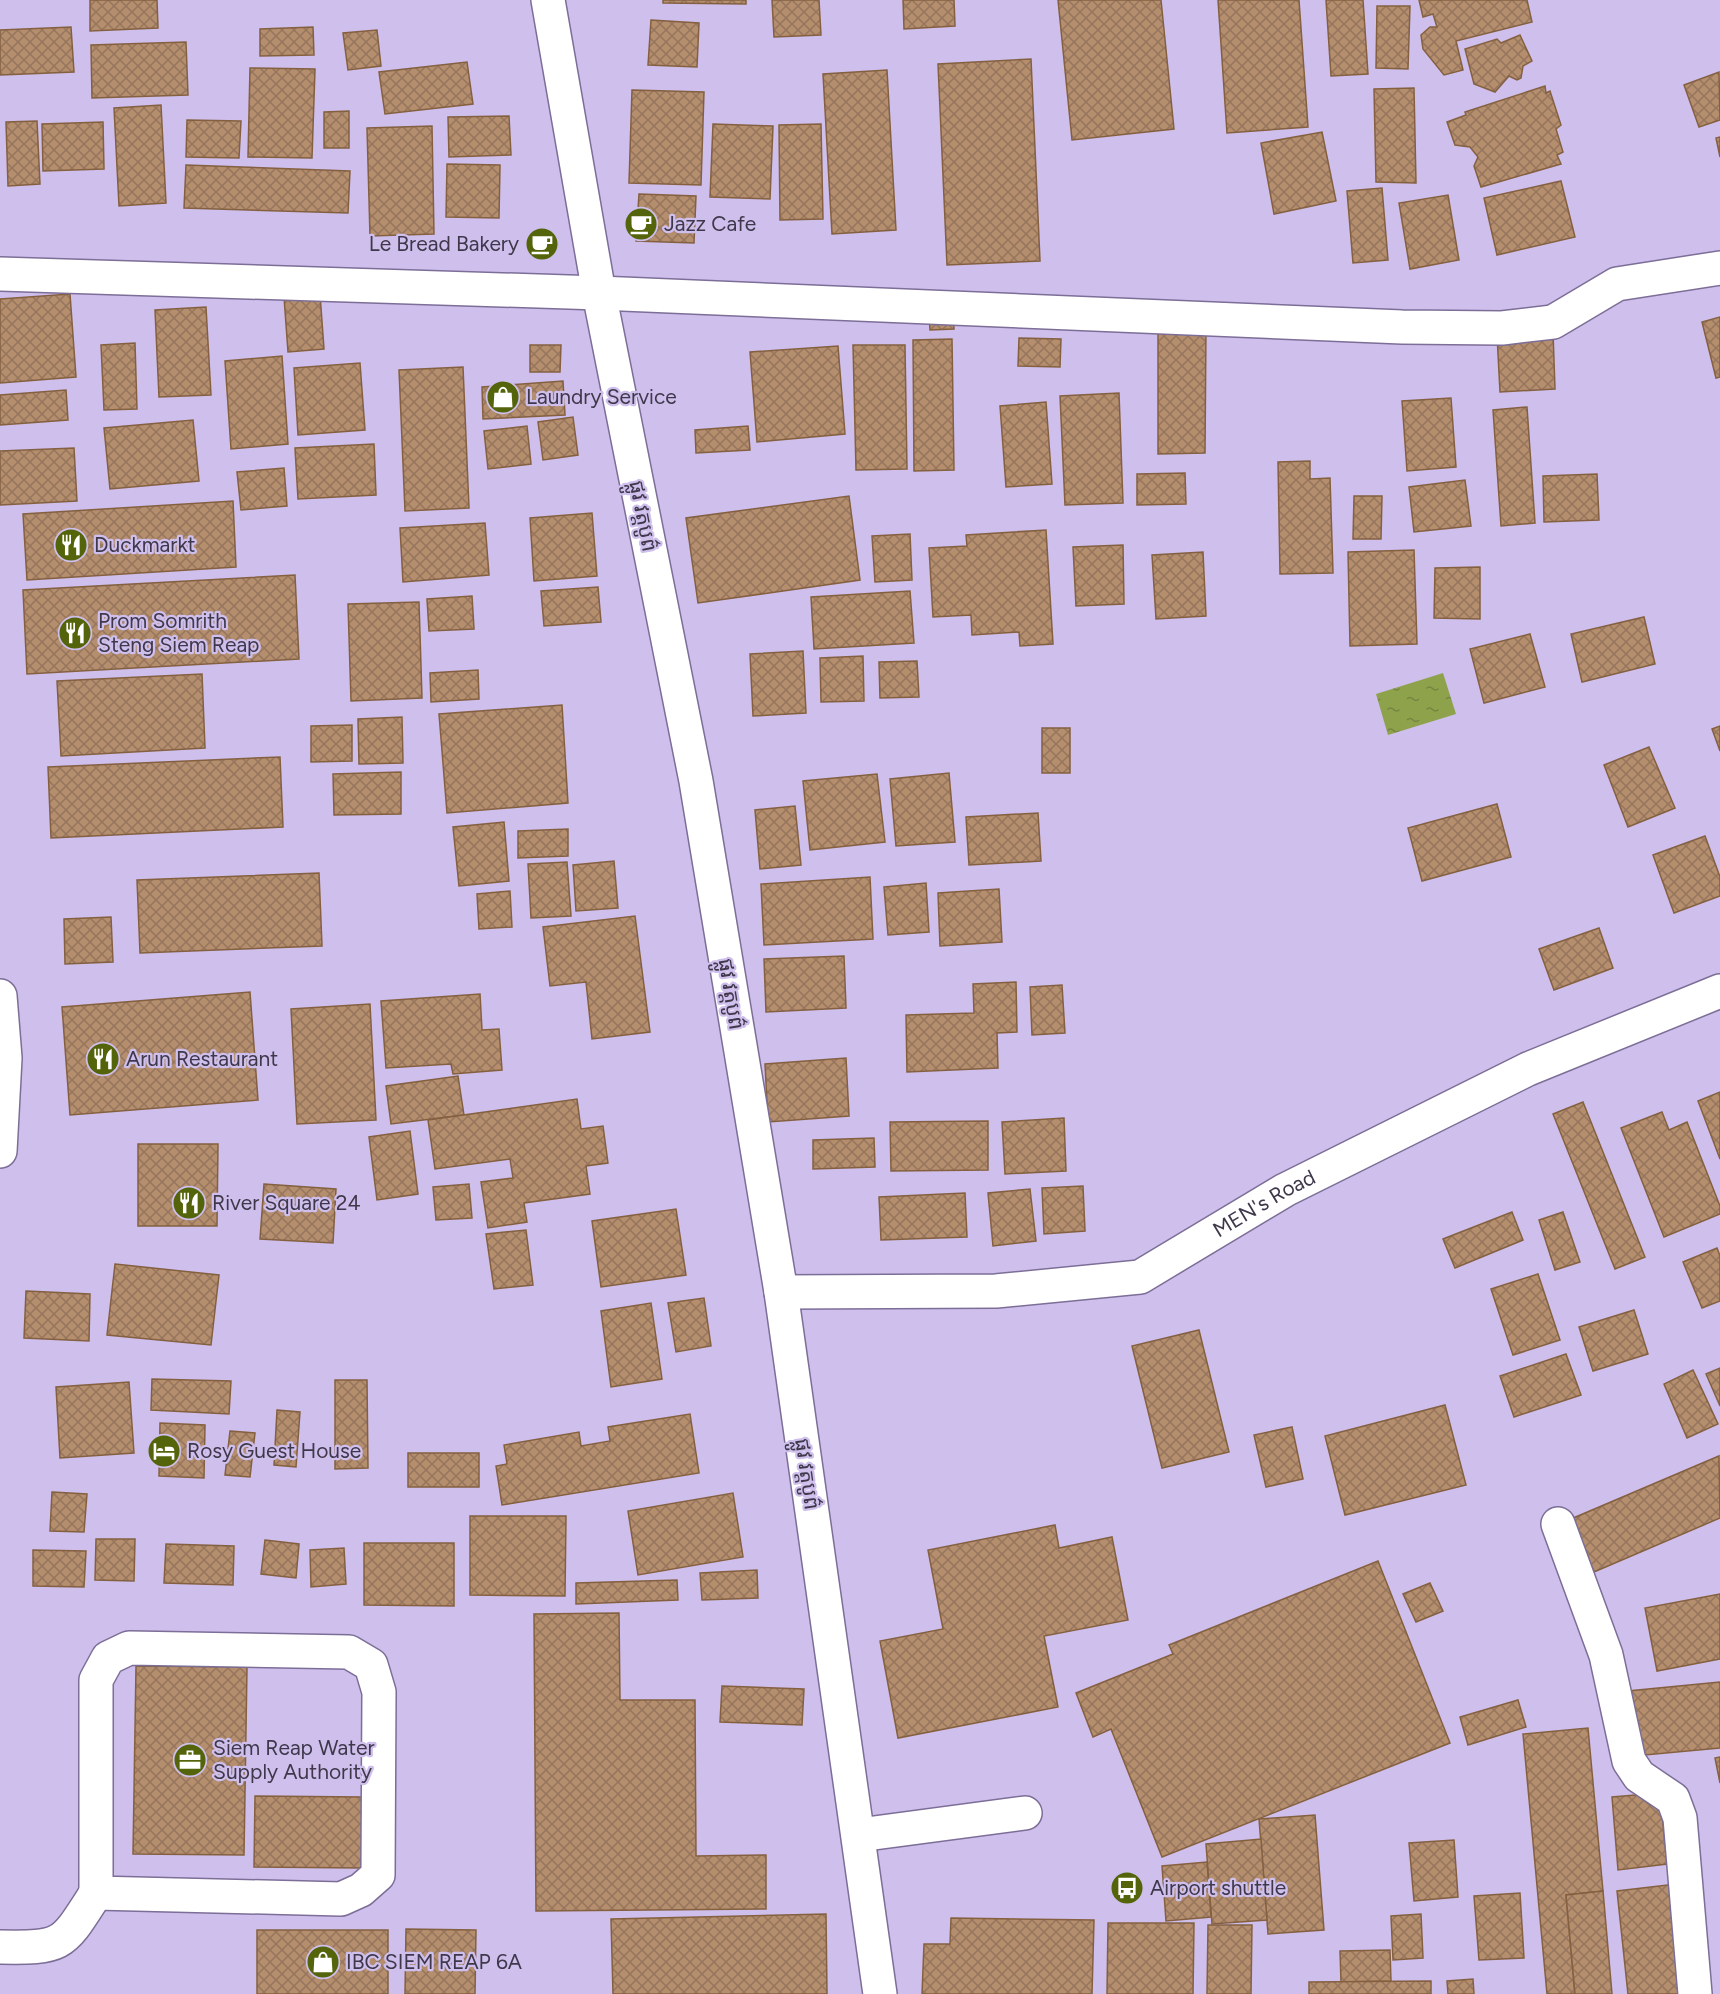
<svg xmlns="http://www.w3.org/2000/svg" width="1720" height="1994" viewBox="0 0 1720 1994" font-family="Figtree,'Noto Sans Khmer',sans-serif">
<defs>
<pattern id="water-ripples" width="26" height="14" patternUnits="userSpaceOnUse" patternTransform="scale(1.5)"><rect width="26" height="14" fill="#8ea24b"/><path d="M2 4q2-2 4 0t4 0M15 11q2-2 4 0t4 0" fill="none" stroke="#758540"/></pattern>
<pattern id="building-cross-hatch" width="8" height="8" patternUnits="userSpaceOnUse" patternTransform="scale(1.5)"><rect width="8" height="8" fill="#b58e6e"/><path d="M0 0l8 8M0 8l8-8" fill="none" stroke="#95755c"/></pattern>
</defs>
<rect width="100%" height="100%" fill="#cebfec"/>
<!-- water -->
<path fill="url(#water-ripples)" d="M1443,673L1456,714L1388,735L1376,694Z"/>
<!-- building -->
<g fill="url(#building-cross-hatch)" stroke="#846041" stroke-width="1.5">
<path d="M90,0H157L158,28L90,31Z"/>
<path d="M663,0H746V4L663,3Z"/>
<path d="M772,0H819L821,35L774,37Z"/>
<path d="M903,0H954L955,26L904,29Z"/>
<path d="M1058,0H1161L1174,129L1072,140Z"/>
<path d="M1218,0H1299L1308,127L1227,133Z"/>
<path d="M1326,0H1363L1368,74L1331,76Z"/>
<path d="M1419,0H1527L1532,22L1456,41L1463,70L1444,75L1423,49L1421,35L1430,27H1437L1433,14L1423,17Z"/>
<path d="M1377,6H1410L1408,69L1376,68Z"/>
<path d="M651,20L699,23L697,67L648,65Z"/>
<path d="M71,27L74,72L0,75V30Z"/>
<path d="M313,27L314,55L260,56V29Z"/>
<path d="M377,30L381,66L348,70L343,33Z"/>
<path d="M1520,35L1532,61L1523,66L1521,78L1517,80L1509,76L1495,92L1474,84L1465,49L1497,39L1501,43Z"/>
<path d="M186,42L188,95L92,98L91,45Z"/>
<path d="M1031,59L1040,261L947,265L938,64Z"/>
<path d="M467,62L473,104L385,114L379,72Z"/>
<path d="M250,68L315,69L312,158L248,157Z"/>
<path d="M887,70L896,230L832,234L823,74Z"/>
<path d="M1719,72L1720,120L1699,127L1684,85Z"/>
<path d="M1545,86L1546,93L1550,91L1561,125L1556,129L1563,152L1557,155L1561,164L1481,187L1474,166L1478,157L1470,147L1455,145L1447,122L1466,115L1465,112Z"/>
<path d="M1414,88L1416,183L1376,182L1374,89Z"/>
<path d="M632,90L704,92L701,185L629,183Z"/>
<path d="M161,105L166,203L119,206L114,108Z"/>
<path d="M349,111V148H324V112Z"/>
<path d="M509,116L511,155L449,157L448,117Z"/>
<path d="M187,120L241,121L239,158L186,157Z"/>
<path d="M37,121L40,184L8,186L6,122Z"/>
<path d="M103,122L104,169L43,171L42,124Z"/>
<path d="M713,124L773,126L770,199L710,197Z"/>
<path d="M821,124L823,219L780,220L779,125Z"/>
<path d="M432,126L434,234L370,236L367,128Z"/>
<path d="M1322,132L1336,201L1274,214L1261,143Z"/>
<path d="M1720,137V157L1716,138Z"/>
<path d="M447,164L500,165L499,218L446,217Z"/>
<path d="M186,165L350,171L348,213L184,208Z"/>
<path d="M1561,181L1575,237L1497,255L1484,198Z"/>
<path d="M1382,188L1388,260L1353,263L1347,191Z"/>
<path d="M639,194L696,196L694,243L636,241Z"/>
<path d="M1448,195L1459,260L1410,269L1399,203Z"/>
<path d="M70,294L76,377L0,383V299Z"/>
<path d="M320,294L324,349L288,352L284,297Z"/>
<path d="M206,307L211,395L159,397L155,310Z"/>
<path d="M953,312L954,329L930,330L929,315Z"/>
<path d="M1720,317V377L1716,378L1702,322Z"/>
<path d="M1158,326H1206L1205,453L1158,454Z"/>
<path d="M1553,332L1555,389L1500,392L1497,335Z"/>
<path d="M1019,338L1061,339L1060,367L1018,366Z"/>
<path d="M952,339L954,470L914,471L913,340Z"/>
<path d="M135,343L137,409L104,410L101,345Z"/>
<path d="M530,345H561L560,372H530Z"/>
<path d="M853,345H905L907,469L856,470Z"/>
<path d="M838,346L845,434L757,442L750,352Z"/>
<path d="M282,356L288,444L231,449L225,361Z"/>
<path d="M360,363L365,430L298,435L294,368Z"/>
<path d="M463,367L469,508L405,511L399,370Z"/>
<path d="M563,381L565,415L483,419L482,387Z"/>
<path d="M66,390L68,420L0,425V395Z"/>
<path d="M1119,393L1123,503L1065,505L1060,396Z"/>
<path d="M1451,398L1456,467L1407,471L1402,401Z"/>
<path d="M1046,402L1052,484L1006,487L1000,406Z"/>
<path d="M1527,407L1535,523L1501,526L1493,410Z"/>
<path d="M573,417L578,455L543,460L538,422Z"/>
<path d="M193,420L199,481L110,489L104,428Z"/>
<path d="M527,426L531,464L488,469L484,431Z"/>
<path d="M748,426L750,450L696,453L695,430Z"/>
<path d="M374,444L376,495L298,499L295,448Z"/>
<path d="M74,448L77,501L0,505V451Z"/>
<path d="M1310,461V479L1330,478L1333,573L1280,574L1278,462Z"/>
<path d="M284,468L287,506L241,510L237,472Z"/>
<path d="M1185,473L1186,504L1137,505V474Z"/>
<path d="M1597,474L1599,520L1544,522L1543,476Z"/>
<path d="M1465,480L1471,526L1414,532L1409,487Z"/>
<path d="M849,496L860,580L698,603L686,518Z"/>
<path d="M1354,496H1382L1381,539H1353Z"/>
<path d="M233,501L236,567L27,580L23,514Z"/>
<path d="M592,513L597,576L534,581L530,518Z"/>
<path d="M485,523L489,575L403,582L400,528Z"/>
<path d="M1046,530L1053,644L1020,646L1019,632L972,635L971,615L933,617L929,548L967,546L966,535Z"/>
<path d="M910,534L912,580L875,582L872,536Z"/>
<path d="M1123,545L1124,604L1076,606L1073,547Z"/>
<path d="M1414,550L1417,644L1350,646L1348,552Z"/>
<path d="M1203,552L1206,616L1156,619L1152,555Z"/>
<path d="M1480,567V619L1434,618L1435,568Z"/>
<path d="M295,575L299,659L27,674L23,590Z"/>
<path d="M598,587L601,622L544,626L541,591Z"/>
<path d="M910,591L914,643L814,649L811,597Z"/>
<path d="M472,596L474,629L429,631L427,599Z"/>
<path d="M419,602L422,698L351,701L348,604Z"/>
<path d="M1644,617L1655,664L1582,682L1571,634Z"/>
<path d="M1530,634L1545,687L1484,703L1470,649Z"/>
<path d="M803,651L806,713L753,716L750,654Z"/>
<path d="M863,656L864,701L821,702L820,658Z"/>
<path d="M917,661L919,697L880,698L879,662Z"/>
<path d="M478,670L479,699L431,702L430,673Z"/>
<path d="M202,674L205,748L61,756L57,681Z"/>
<path d="M562,705L568,803L447,813L439,714Z"/>
<path d="M402,717L403,763L359,764L358,719Z"/>
<path d="M352,725V761L311,762V726Z"/>
<path d="M1720,726V751L1712,729Z"/>
<rect x="1042" y="728" width="28" height="45"/>
<path d="M1649,747L1675,808L1628,827L1604,765Z"/>
<path d="M280,757L283,827L51,838L48,767Z"/>
<path d="M401,772V814L334,815L333,774Z"/>
<path d="M949,773L955,842L896,846L890,779Z"/>
<path d="M877,774L885,842L810,850L803,781Z"/>
<path d="M1497,804L1511,857L1422,881L1408,828Z"/>
<path d="M795,806L801,865L760,869L755,810Z"/>
<path d="M1038,813L1041,861L969,865L966,817Z"/>
<path d="M504,822L509,881L459,886L453,827Z"/>
<path d="M568,829V856L518,858V831Z"/>
<path d="M1705,836L1720,877V896L1674,913L1653,855Z"/>
<path d="M614,861L618,908L576,911L573,865Z"/>
<path d="M567,862L571,916L531,918L528,864Z"/>
<path d="M319,873L322,946L140,953L137,880Z"/>
<path d="M870,877L873,939L764,945L761,884Z"/>
<path d="M926,883L929,932L888,935L884,887Z"/>
<path d="M999,889L1002,942L940,946L938,893Z"/>
<path d="M510,891L512,927L479,929L477,894Z"/>
<path d="M635,916L650,1032L592,1039L586,982L550,986L543,927Z"/>
<path d="M111,917L113,962L65,964L64,919Z"/>
<path d="M1599,928L1613,968L1554,990L1539,949Z"/>
<path d="M844,956L846,1008L766,1012L764,959Z"/>
<path d="M1016,982L1017,1032L997,1033L998,1068L907,1072L906,1015L974,1013L973,984Z"/>
<path d="M1062,985L1065,1033L1032,1035L1030,987Z"/>
<path d="M250,992L258,1100L70,1115L62,1007Z"/>
<path d="M480,994L482,1030L499,1029L502,1070L453,1074L451,1064L386,1068L381,1001Z"/>
<path d="M370,1004L376,1120L297,1124L291,1009Z"/>
<path d="M846,1058L849,1116L768,1122L765,1064Z"/>
<path d="M458,1076L464,1115L391,1124L386,1086Z"/>
<path d="M1720,1092V1159L1698,1101Z"/>
<path d="M577,1099L581,1129L603,1126L608,1163L586,1166L590,1194L524,1203L527,1222L488,1228L481,1182L513,1178L510,1159L435,1169L428,1120Z"/>
<path d="M1583,1102L1645,1257L1615,1269L1553,1114Z"/>
<path d="M1662,1112L1669,1130L1687,1122L1720,1206V1214L1664,1237L1621,1128Z"/>
<path d="M1064,1118L1066,1171L1005,1174L1002,1122Z"/>
<path d="M988,1121V1170L891,1171L890,1122Z"/>
<path d="M410,1131L418,1194L377,1200L369,1137Z"/>
<path d="M874,1138L875,1167L813,1169V1140Z"/>
<path d="M138,1144H218L217,1226H138Z"/>
<path d="M264,1184L336,1189L333,1243L260,1239Z"/>
<path d="M469,1184L472,1218L436,1220L433,1187Z"/>
<path d="M1083,1186L1085,1231L1044,1234L1042,1188Z"/>
<path d="M1030,1189L1036,1241L993,1246L988,1193Z"/>
<path d="M965,1193L967,1237L881,1240L879,1197Z"/>
<path d="M676,1209L686,1275L601,1287L592,1221Z"/>
<path d="M1512,1212L1523,1240L1455,1268L1443,1239Z"/>
<path d="M1563,1212L1580,1262L1555,1270L1539,1220Z"/>
<path d="M526,1230L533,1285L494,1289L486,1234Z"/>
<path d="M1717,1248L1720,1256V1301L1702,1308L1683,1262Z"/>
<path d="M115,1264L219,1275L211,1345L107,1335Z"/>
<path d="M1538,1274L1560,1340L1513,1355L1491,1289Z"/>
<path d="M26,1291L90,1294L89,1341L24,1338Z"/>
<path d="M704,1298L711,1346L676,1352L668,1303Z"/>
<path d="M651,1303L662,1379L611,1387L601,1311Z"/>
<path d="M1634,1310L1648,1354L1593,1371L1579,1327Z"/>
<path d="M1199,1330L1229,1452L1162,1468L1132,1346Z"/>
<path d="M1566,1354L1581,1395L1514,1417L1500,1376Z"/>
<path d="M1720,1368V1406L1706,1374Z"/>
<path d="M1693,1370L1718,1424L1687,1438L1664,1384Z"/>
<path d="M152,1379L231,1381L229,1414L151,1410Z"/>
<path d="M335,1380H367L368,1468L335,1469Z"/>
<path d="M129,1382L134,1453L60,1458L56,1387Z"/>
<path d="M1445,1405L1466,1485L1345,1515L1325,1436Z"/>
<path d="M277,1410L300,1412L296,1467L274,1465Z"/>
<path d="M690,1414L699,1473L502,1505L496,1466L507,1464L504,1445L579,1432L581,1446L610,1441L608,1427Z"/>
<path d="M160,1423L205,1425L204,1478L159,1476Z"/>
<path d="M1292,1427L1303,1479L1266,1487L1254,1435Z"/>
<path d="M230,1431L255,1433L250,1477L225,1475Z"/>
<rect x="408" y="1453" width="71" height="34"/>
<path d="M1719,1456L1720,1518L1594,1572L1571,1519Z"/>
<path d="M52,1492L87,1494L84,1532L50,1531Z"/>
<path d="M733,1493L743,1557L638,1575L628,1511Z"/>
<path d="M470,1516H566L565,1596L470,1595Z"/>
<path d="M1055,1525L1059,1548L1112,1537L1128,1620L1044,1636L1058,1707L898,1738L880,1641L943,1629L928,1550Z"/>
<path d="M96,1539H135L134,1581L95,1580Z"/>
<path d="M265,1540L299,1544L296,1578L261,1574Z"/>
<path d="M364,1543H454V1606L364,1605Z"/>
<path d="M166,1544L234,1546L233,1585L164,1583Z"/>
<path d="M344,1548L346,1584L311,1587L310,1550Z"/>
<path d="M33,1550L86,1551L84,1587L33,1586Z"/>
<path d="M1378,1561L1450,1743L1162,1857L1111,1729L1093,1737L1076,1693L1173,1654L1169,1645Z"/>
<path d="M757,1570L758,1598L702,1600L700,1573Z"/>
<path d="M677,1580L678,1600L576,1604V1583Z"/>
<path d="M1430,1583L1443,1611L1416,1622L1403,1594Z"/>
<path d="M1720,1594V1659L1657,1671L1645,1608Z"/>
<path d="M619,1613L620,1700H695L696,1856L766,1855V1909L536,1911L534,1614Z"/>
<path d="M136,1666L247,1667L244,1855L133,1854Z"/>
<path d="M1720,1682V1748L1634,1756L1628,1691Z"/>
<path d="M722,1686L804,1689L802,1725L720,1722Z"/>
<path d="M1518,1700L1526,1727L1468,1745L1460,1717Z"/>
<path d="M1588,1728L1603,1891L1566,1895L1575,1994H1547L1523,1734Z"/>
<path d="M1720,1757V1783L1715,1758Z"/>
<path d="M1660,1793L1667,1864L1618,1870L1612,1797Z"/>
<path d="M255,1796L363,1797L362,1868L254,1867Z"/>
<path d="M1315,1815L1324,1930L1268,1934L1259,1819Z"/>
<path d="M1261,1839L1267,1920L1212,1924L1206,1844Z"/>
<path d="M1454,1840L1458,1897L1414,1901L1409,1843Z"/>
<path d="M1207,1862L1211,1917L1166,1921L1162,1866Z"/>
<path d="M1676,1884L1688,1994H1628L1617,1891Z"/>
<path d="M1603,1891L1612,1994H1575L1566,1895Z"/>
<path d="M1520,1893L1524,1958L1479,1960L1474,1896Z"/>
<path d="M826,1914L827,1994H613L611,1919Z"/>
<path d="M1421,1914L1423,1958L1393,1960L1391,1916Z"/>
<path d="M951,1918L1094,1920L1092,1994H922L924,1944H950Z"/>
<path d="M1108,1923H1194L1193,1994H1107Z"/>
<path d="M1208,1925H1252L1251,1994H1207Z"/>
<path d="M406,1929L476,1930L475,1994H405Z"/>
<rect x="257" y="1930" width="131" height="64"/>
<path d="M1390,1950L1391,1981L1341,1982L1340,1951Z"/>
<path d="M1473,1979L1474,1994H1448L1447,1981Z"/>
<path d="M1431,1981V1994H1309V1982Z"/>
</g>
<g fill="none" stroke-linecap="round" stroke-linejoin="round">
<!-- minor casing -->
<g stroke="#7c6e97" stroke-width="36">
<g id="minor">
<path d="M548,0L599,293L696,781L781,1292L880,1994"/>
<path d="M0,274L599,293L1402,327L1502,328L1553,322L1617,284L1720,268"/>
<path d="M0,996L5,1058L0,1151"/>
<path id="s1" d="M781,1292L996,1291L1140,1277L1285,1190L1528,1069L1720,991"/>
<path d="M1558,1524L1606,1655L1629,1761L1639,1776L1673,1799L1680,1818L1695,1994"/>
<path d="M129,1648L349,1652L371,1665L379,1692L378,1875L361,1890L341,1899L96,1893V1680L108,1658Z"/>
<path d="M859,1835L1025,1813"/>
<path d="M0,1947C64,1948 62,1946 96,1893"/>
</g>
</g>
<!-- minor -->
<use href="#minor" stroke="#fff" stroke-width="33"/>
</g>
<!-- icons -->
<defs>
<g id="cafe-disc" transform="scale(1.725)"><circle r="9.5" fill="#54640a" stroke="#cebfec"/><path d="M-5.5-4.5H6V0H3Q3 3.5 0 3.5H-2.5Q-5.5 3.5-5.5 0ZM3-3.2v2h1.7v-2ZM-6 4.5H4V6H-6Z" fill="#fff"/></g>
<g id="shop-disc" transform="scale(1.725)"><circle r="9.5" fill="#54640a" stroke="#cebfec"/><path d="M-5-2.5h2.3a2.7 3.5 0 0 1 5.4 0H5L5.5 6h-11ZM-1.5-2.5h3a1.5 2.3 0 0 0-3 0Z" fill="#fff"/></g>
<g id="restaurant-disc" transform="scale(1.725)"><circle r="9.5" fill="#54640a" stroke="#cebfec"/><path d="M-5-6h1v4h1v-4h1v4h1v-4h1v5L-1.5 .5V6h-2V.5L-5-1ZM5-6V6H3V1.5H1.5Q1.5-4 5-6Z" fill="#fff"/></g>
<g id="hotel-disc" transform="scale(1.725)"><circle r="9.5" fill="#54640a" stroke="#cebfec"/><path d="M-6-4.5h1.5V1H6V5H4.5V3h-9V5H-6ZM-4 0a1.8 1.8 0 1 1 3.6 0ZM.5 0V-2.5h3Q6-2.5 6 0Z" fill="#fff"/></g>
<g id="office-disc" transform="scale(1.725)"><circle r="9.5" fill="#54640a" stroke="#cebfec"/><path d="M-6-3h4V-5.5h4V-3h4V5H-6ZM-1-4.5V-3h2v-1.5ZM-6 0V1H6V0Z" fill="#fff"/></g>
<g id="bus-disc" transform="scale(1.725)"><circle r="9.5" fill="#54640a" stroke="#cebfec"/><path d="M-5-6H5V4H4V6H2V4H-2V6H-4V4H-5ZM-3.5-4V0h7V-4ZM-3.5 1.2v1.5H-2V1.2ZM2 1.2v1.5H3.5V1.2Z" fill="#fff"/></g>
</defs>
<g fill-rule="evenodd">
<use href="#cafe-disc" x="641" y="224"/>
<use href="#cafe-disc" x="542" y="244"/>
<use href="#shop-disc" x="503" y="397"/>
<use href="#restaurant-disc" x="71" y="545"/>
<use href="#restaurant-disc" x="75" y="633"/>
<use href="#restaurant-disc" x="103" y="1059"/>
<use href="#restaurant-disc" x="189" y="1203"/>
<use href="#hotel-disc" x="164" y="1451"/>
<use href="#office-disc" x="190" y="1760"/>
<use href="#bus-disc" x="1127" y="1888"/>
<use href="#shop-disc" x="323" y="1962"/>
</g>
<g text-anchor="middle" stroke-width="4.5" stroke-linejoin="round" paint-order="stroke">
<!-- poi labels -->
<g font-size="21" fill="#3f384b" stroke="#cebfec" text-anchor="start">
<text x="664" y="231">Jazz Cafe</text>
<text x="519" y="251" text-anchor="end">Le Bread Bakery</text>
<text x="526" y="404">Laundry Service</text>
<text x="94" y="552">Duckmarkt</text>
<text x="98" y="628">Prom Somrith<tspan x="98" dy="24">Steng Siem Reap</tspan></text>
<text x="126" y="1066">Arun Restaurant</text>
<text x="212" y="1210">River Square 24</text>
<text x="187" y="1458">Rosy Guest House</text>
<text x="213" y="1755">Siem Reap Water<tspan x="213" dy="24">Supply Authority</tspan></text>
<text x="1150" y="1895">Airport shuttle</text>
<text x="346" y="1969">IBC SIEM REAP 6A</text>
</g>
<!-- street labels -->
<g font-size="21" fill="#3f384b" stroke="#cebfec">
<text transform="translate(643 516) rotate(79)" y="7">ផ្លូវ វត្តបូព៌</text>
<text transform="translate(731 994) rotate(81)" y="7">ផ្លូវ វត្តបូព៌</text>
<text dy="7" stroke="none"><textPath href="#s1" startOffset="504">MEN's Road</textPath></text>
<text transform="translate(807 1474) rotate(82)" y="7">ផ្លូវ វត្តបូព៌</text>
</g>
</g>
</svg>
